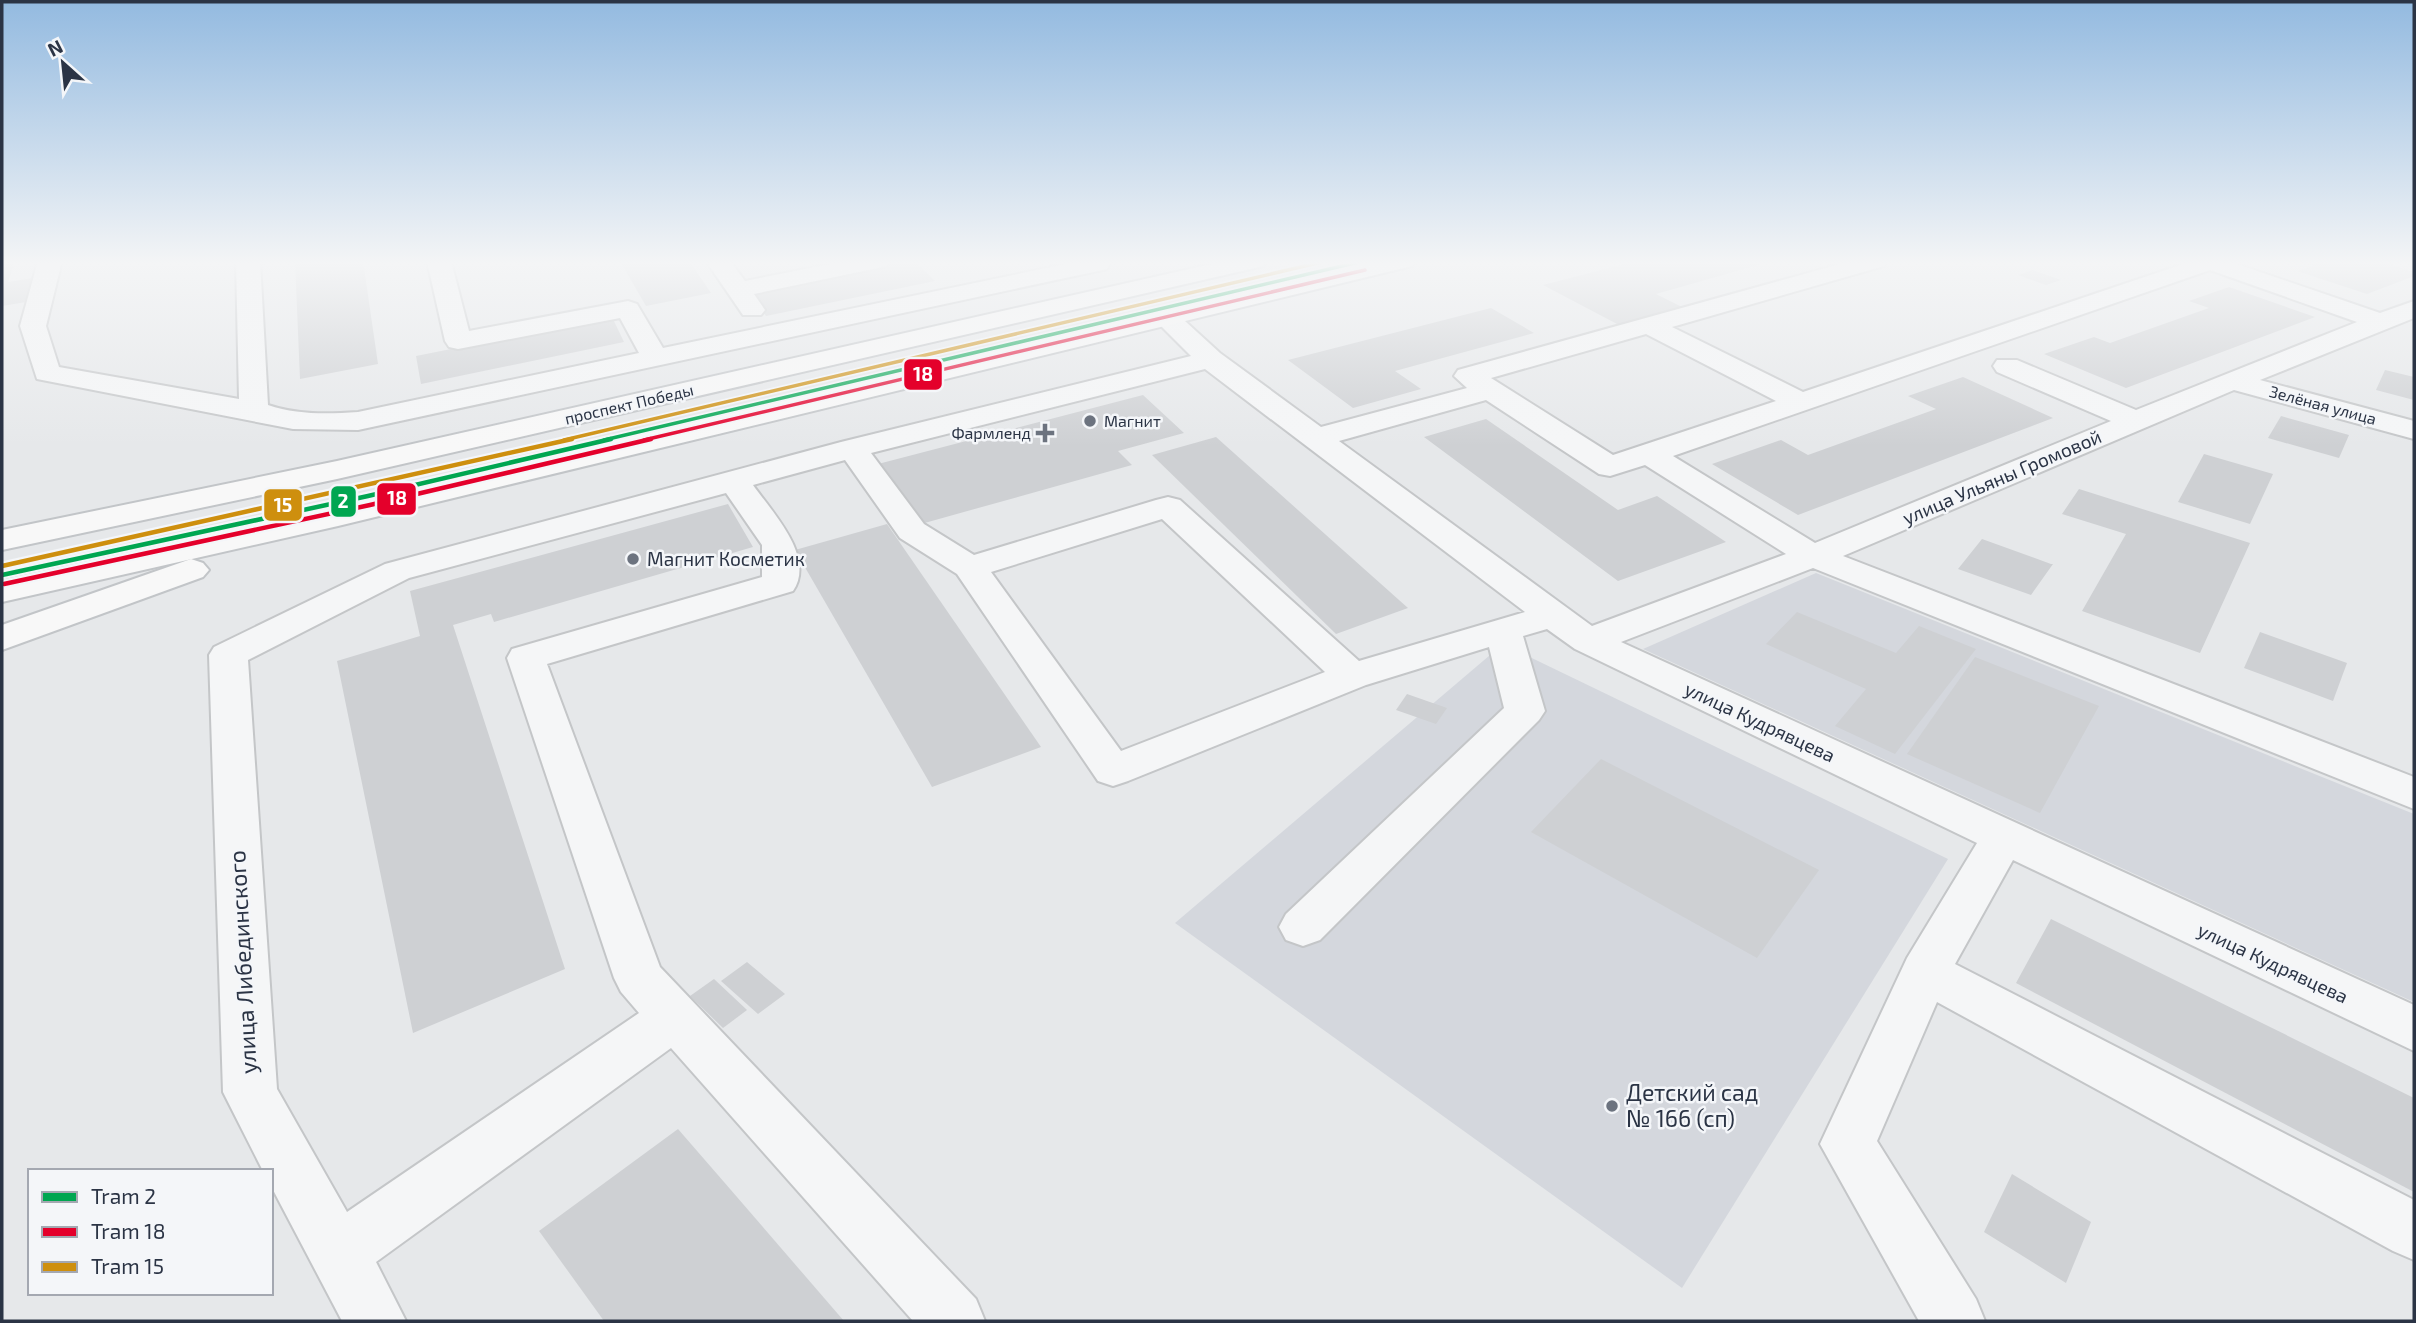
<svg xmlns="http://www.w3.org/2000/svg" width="2416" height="1323" viewBox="0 0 2416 1323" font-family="'Exo 2',sans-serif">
<rect width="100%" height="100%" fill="#e6e8ea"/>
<!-- built -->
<g fill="#d4d7dd">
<path d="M1816,573L2414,814V1002L1643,649Z"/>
<path d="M1503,644L1948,859L1682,1288L1175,923Z"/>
</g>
<!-- building -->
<g fill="#ced0d3">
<path d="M2,261H15L8,282L33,278L26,302L2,306Z"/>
<path d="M295,261H363L378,364L300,379Z"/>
<path d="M620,261H689L711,293L646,306Z"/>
<path d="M909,261H915L935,281L766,316L750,293Z"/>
<path d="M1636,261H1772L1656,294L1682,307L1619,325L1543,285Z"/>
<path d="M2299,261H2378L2414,272V276L2367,294L2297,271L2313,266Z"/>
<path d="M2033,270L2061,280L2046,285L2018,275Z"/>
<path d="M2229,287L2315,317L2126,388L2044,354L2094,337L2110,343L2209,308L2189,301Z"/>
<path d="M1491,308L1534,333L1395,371L1421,389L1353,408L1288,360Z"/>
<path d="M612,317L624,342L421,384L416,356Z"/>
<path d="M2385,370L2414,377V400L2376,390Z"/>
<path d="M1963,377L2053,418L1798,515L1712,464L1781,440L1808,455L1936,409L1908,396Z"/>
<path d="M1143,395L1184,433L1118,451L1132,465L921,524L878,464Z"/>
<path d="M2281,416L2349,435L2339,458L2268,438Z"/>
<path d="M1486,419L1618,510L1657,496L1726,542L1618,581L1424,437Z"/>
<path d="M1216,437L1408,608L1336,634L1152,455Z"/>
<path d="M2204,454L2273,474L2250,524L2178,502Z"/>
<path d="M2079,489L2250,543L2200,653L2082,611L2126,534L2062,514Z"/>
<path d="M728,504L753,547L494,622L491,614L453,625L565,969L413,1033L337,661L420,636L410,591Z"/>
<path d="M887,524L1041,747L932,787L795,550Z"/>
<path d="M1982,539L2051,564H2053L2031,595L1958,569Z"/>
<path d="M1797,612L1896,653L1919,626L1976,649L1895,754L1835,726L1866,689L1766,644Z"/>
<path d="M2260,632L2347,663L2333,701L2244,668Z"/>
<path d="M1975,657L2099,706L2040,813L1907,754Z"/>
<path d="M1407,694L1447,708L1436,724L1396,710Z"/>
<path d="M1601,759L1819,870L1757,958L1531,832Z"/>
<path d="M2051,919L2414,1098V1192L2016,983Z"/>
<path d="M747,962L785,994L758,1014L721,981Z"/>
<path d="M714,979L747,1010L723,1028L690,996Z"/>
<path d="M678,1129L724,1182L844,1321H604L539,1231Z"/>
<path d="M2012,1174L2091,1222L2066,1283L1984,1232Z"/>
</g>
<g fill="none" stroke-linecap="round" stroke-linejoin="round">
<!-- minor casing -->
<g stroke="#c4c6c8" stroke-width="4">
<g id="minor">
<path d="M38,261H62L46,326L59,367L239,399L236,261H260L268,405C297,415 328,414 358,412L639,353L620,318L458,349L449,347L445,341L427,261H451L469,331L628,301L637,304L663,348L1080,261H1108L1110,264L1107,269L1098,271L358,430L293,429L37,379L20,326Z"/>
<path d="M706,261H730L745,281L845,261H890L886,266L878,268L754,294L765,310L761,315H743Z"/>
<path d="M1851,261H1888L1884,266L1672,327L1803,392L2192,261H2228L2380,313L2414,301V318L2260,380L2414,421V439L2234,390L1843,556L2414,777V809L1813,568L1621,642L2414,1005V1051L2013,860L1955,964L2414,1200V1260L2393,1251L1937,1002L1877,1141L1976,1299L1985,1321H1919L1820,1144L1907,958L1977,843L1575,649L1547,629L1523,636L1545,711L1539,720L1320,940L1303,946L1286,940L1279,927L1286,914L1504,708L1489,647L1366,685L1128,781L1113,786L1098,781L957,574L900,538L845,460L753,485C772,512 816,557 793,591L547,664L660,967L976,1299L985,1321H913L671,1048L376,1262L406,1321H342L271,1186V1171H263L223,1092L209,655L214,647L385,564L841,442L1191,356L1152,317L1156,311H1174L1220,353L1321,427L1467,388L1454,376L1458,370ZM2210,270L2357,322L2136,410L2017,360H1997L1993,366L1997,372L2111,421L1815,543L1673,456ZM1646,334L1776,401L1613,455L1491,378ZM1205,369L1525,612L1359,661L1180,500L1168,497L1156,500L974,555L924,524L871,453ZM1486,400L1599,474L1610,476L1645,465L1786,554L1592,626L1339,441ZM726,493L762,545V577L512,649L507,658L614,978L621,992L639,1013L347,1212L277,1089L248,660L409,578ZM1162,519L1325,672L1121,751L991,572Z"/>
</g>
</g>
<!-- major casing -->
<g stroke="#c2c5c8" stroke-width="4">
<g id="major">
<path d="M1225,261H1267L1263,266L1255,268L337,479L2,550V530L337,461Z"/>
<path d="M1375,261H1416L1412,266L1404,268L338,526L2,602V580L338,506Z"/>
<path d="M191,559L203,563L209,570L203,577L2,650V625Z"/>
</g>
</g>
<!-- minor -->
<use href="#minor" fill="#f5f6f7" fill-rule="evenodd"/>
<!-- major -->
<use href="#major" fill="#f8f8f8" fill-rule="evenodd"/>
<!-- tram-1-far1 casing -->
<g stroke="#f4f6f9" stroke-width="7">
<path id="tram-1-far1" d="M604,440L1363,261"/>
</g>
<!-- tram-1 casing -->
<g stroke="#f4f6f9" stroke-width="9">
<path id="tram-1" d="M2,575L368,496L611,439"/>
</g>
<!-- tram-2-far1 casing -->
<g stroke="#f4f6f9" stroke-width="7">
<path id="tram-2-far1" d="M644,440L1365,270"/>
</g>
<!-- tram-2 casing -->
<g stroke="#f4f6f9" stroke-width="9">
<path id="tram-2" d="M4,584L370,505L651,439"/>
</g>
<!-- tram-3-far1 casing -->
<g stroke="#f4f6f9" stroke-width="7">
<path id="tram-3-far1" d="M564,440L1326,261"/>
</g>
<!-- tram-3 casing -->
<g stroke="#f4f6f9" stroke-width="9">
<path id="tram-3" d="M2,566L572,439"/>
</g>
<!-- tram-1-far1 -->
<use href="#tram-1-far1" stroke="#00a651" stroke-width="3.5"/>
<!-- tram-1 -->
<use href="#tram-1" stroke="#00a651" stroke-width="4.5"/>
<!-- tram-2-far1 -->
<use href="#tram-2-far1" stroke="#e4002b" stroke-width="3.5"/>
<!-- tram-2 -->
<use href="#tram-2" stroke="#e4002b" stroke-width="4.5"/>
<!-- tram-3-far1 -->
<use href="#tram-3-far1" stroke="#ce8f0e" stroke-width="3.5"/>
<!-- tram-3 -->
<use href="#tram-3" stroke="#ce8f0e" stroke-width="4.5"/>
</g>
<!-- sky -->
<linearGradient id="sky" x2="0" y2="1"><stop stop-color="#93bae0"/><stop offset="0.59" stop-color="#f4f5f6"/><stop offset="1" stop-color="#f4f5f6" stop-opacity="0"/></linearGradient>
<rect width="2416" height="446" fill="url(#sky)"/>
<!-- markers -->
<g fill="#6c737f" stroke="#f4f6f9" stroke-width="2.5">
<circle cx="1090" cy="421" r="7"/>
<path d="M1041.5 422.5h7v7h7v7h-7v7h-7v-7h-7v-7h7z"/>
<circle cx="633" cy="559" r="7"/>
<circle cx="1612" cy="1106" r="7"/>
</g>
<g text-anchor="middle" stroke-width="5" stroke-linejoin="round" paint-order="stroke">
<!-- far-street labels -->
<g font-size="16" fill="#2b3445" stroke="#f4f6f9">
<text transform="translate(629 404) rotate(-13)" y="6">проспект Победы</text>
<text transform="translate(2323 405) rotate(15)" y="6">Зелёная улица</text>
</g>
<!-- far-poi labels -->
<g font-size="16" fill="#2b3445" stroke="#f4f6f9" text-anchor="start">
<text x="1104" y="427">Магнит</text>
<text x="1031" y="439" text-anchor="end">Фармленд</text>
</g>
<!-- street labels -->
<g font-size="19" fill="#2b3445" stroke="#f4f6f9">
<text transform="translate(2002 477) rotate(-23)" y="7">улица Ульяны Громовой</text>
<text transform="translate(1760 722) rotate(25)" y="7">улица Кудрявцева</text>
<text transform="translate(2273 963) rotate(25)" y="7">улица Кудрявцева</text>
</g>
<!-- poi labels -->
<g font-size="19" fill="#2b3445" stroke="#f4f6f9" text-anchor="start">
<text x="647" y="566">Магнит Косметик</text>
</g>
<!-- near-street labels -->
<g font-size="23" fill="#2b3445" stroke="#f4f6f9">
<text transform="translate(243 962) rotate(-93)" y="8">улица Либединского</text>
</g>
<!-- near-poi labels -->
<g font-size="23" fill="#2b3445" stroke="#f4f6f9" text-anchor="start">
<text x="1626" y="1101">Детский сад<tspan x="1626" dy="26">№ 166 (сп)</tspan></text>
</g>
</g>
<g stroke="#f4f6f9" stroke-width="2.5">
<rect x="903" y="358" width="40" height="33" rx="7" fill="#e4002b"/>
<rect x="376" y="482" width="41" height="34" rx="7" fill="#e4002b"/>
<rect x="330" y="485" width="27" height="33" rx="7" fill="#00a651"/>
<rect x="263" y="488" width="40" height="34" rx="7" fill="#ce8f0e"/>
</g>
<g font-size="19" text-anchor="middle" font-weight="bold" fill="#fff">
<text x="923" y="381">18</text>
<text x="397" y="505">18</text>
<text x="343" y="508">2</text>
<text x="283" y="512">15</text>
</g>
<!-- border -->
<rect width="2416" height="1323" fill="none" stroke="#2b3445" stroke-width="7"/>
<!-- legend -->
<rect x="28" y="1169" width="245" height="126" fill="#f4f6f9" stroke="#a4a8b1" stroke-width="2"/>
<rect x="42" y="1192" width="35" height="10" fill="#00a651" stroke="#a4a8b1" stroke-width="2"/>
<text x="91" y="1204" font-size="21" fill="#2b3445">Tram 2</text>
<rect x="42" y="1227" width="35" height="10" fill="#e4002b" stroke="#a4a8b1" stroke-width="2"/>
<text x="91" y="1239" font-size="21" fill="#2b3445">Tram 18</text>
<rect x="42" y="1262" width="35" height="10" fill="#ce8f0e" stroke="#a4a8b1" stroke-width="2"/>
<text x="91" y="1274" font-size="21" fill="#2b3445">Tram 15</text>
<!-- north arrow -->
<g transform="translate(63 63) rotate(333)" stroke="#f4f6f9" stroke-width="5" paint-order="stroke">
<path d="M0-5L12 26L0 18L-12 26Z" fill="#2b3445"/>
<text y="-10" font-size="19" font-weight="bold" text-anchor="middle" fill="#2b3445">N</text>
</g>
</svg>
